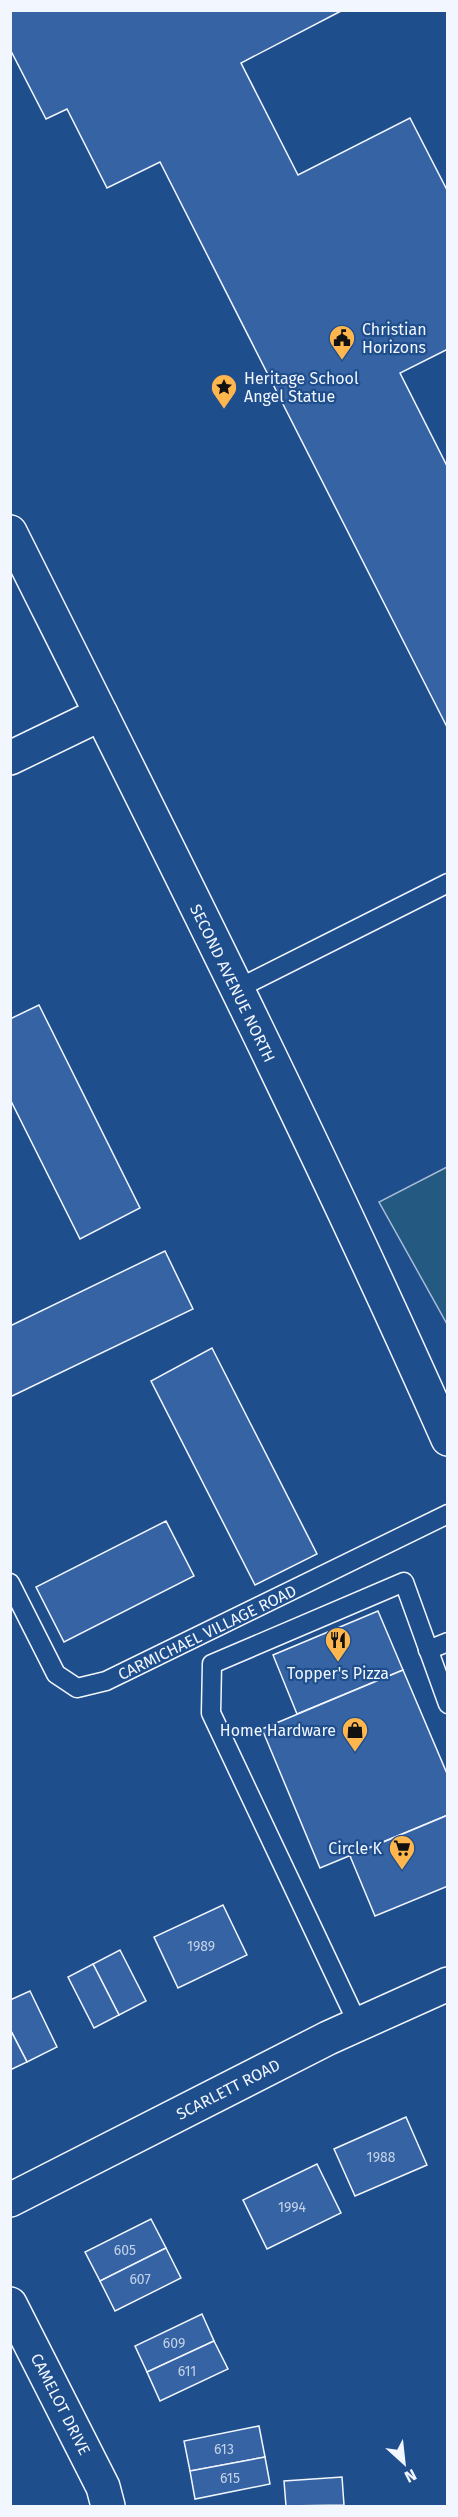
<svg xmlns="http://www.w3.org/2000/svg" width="458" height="2517" viewBox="0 0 458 2517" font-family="'Fira Sans',sans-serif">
<rect width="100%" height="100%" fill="#1f4e8c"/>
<!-- green -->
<path fill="#245a82" stroke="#a8bbd7" stroke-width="1.5" d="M447,1167V1324L379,1202Z"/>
<!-- building -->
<g fill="#3563a3" stroke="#f2f6ff" stroke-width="1.5">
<path d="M10,10H343L241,63L298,175L410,118L448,192V349L400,373L448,468V729L160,162L107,188L67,109L46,119L10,49Z"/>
<path d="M39,1005L140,1208L80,1239L10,1099V1019Z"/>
<path d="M165,1251L193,1309L10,1397V1326Z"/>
<path d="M212,1348L317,1554L255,1585L151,1381Z"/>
<path d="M166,1521L194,1576L64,1642L36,1587Z"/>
<path d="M378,1611L403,1670L297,1714L273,1655Z"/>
<path d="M403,1670L448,1776V1815L320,1868L262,1729Z"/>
<path d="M448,1815V1886L375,1916L350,1856Z"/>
<path d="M223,1905L247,1955L178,1988L154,1937Z"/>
<path d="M120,1950L146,2001L119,2015L93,1964Z"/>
<path d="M93,1964L119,2015L94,2028L68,1977Z"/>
<path d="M30,1991L57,2047L27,2062L10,2029V2000Z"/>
<path d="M10,2029L27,2062L10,2070Z"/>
<path d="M406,2117L427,2165L355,2196L334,2149Z"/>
<path d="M317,2164L341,2213L267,2249L243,2200Z"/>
<path d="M151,2219L166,2248L100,2281L85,2252Z"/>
<path d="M166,2248L181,2278L115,2311L100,2281Z"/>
<path d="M202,2314L214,2341L147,2372L135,2346Z"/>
<path d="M214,2341L228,2369L160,2401L147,2372Z"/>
<path d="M259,2426L265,2457L190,2471L184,2441Z"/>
<path d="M265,2457L270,2484L195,2499L190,2471Z"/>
<path d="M342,2477L344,2505L286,2506L284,2481Z"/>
</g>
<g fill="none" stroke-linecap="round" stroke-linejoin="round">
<!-- lane casing -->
<g stroke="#f2f6ff" stroke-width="21">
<g id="lane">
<path d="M237,989L448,883"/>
<path d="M10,1583L56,1674L77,1688L106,1681L448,1514"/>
<path d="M428,1650L448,1642"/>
<path d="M358,2024L211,1713L212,1664L404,1582L448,1704"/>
</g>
</g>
<!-- street casing -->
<g stroke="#f2f6ff" stroke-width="36">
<g id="street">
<path d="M10,758L101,714"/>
<path d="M10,2200L328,2038L448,1984"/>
<path d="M10,2304L103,2487L108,2506"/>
</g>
</g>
<!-- secondary casing -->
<g stroke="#f2f6ff" stroke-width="36">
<path id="secondary" d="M10,532C160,832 312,1132 448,1439"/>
</g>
<!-- lane -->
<use href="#lane" stroke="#1f4e8c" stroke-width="18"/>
<!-- street -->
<use href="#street" stroke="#1f4e8c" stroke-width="33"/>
<!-- secondary -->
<use href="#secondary" stroke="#1f4e8c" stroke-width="33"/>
</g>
<!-- icons -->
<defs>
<g id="civic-pin" transform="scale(1.35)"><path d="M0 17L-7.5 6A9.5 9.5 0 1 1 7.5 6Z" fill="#ffb74d" stroke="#1f4e8c"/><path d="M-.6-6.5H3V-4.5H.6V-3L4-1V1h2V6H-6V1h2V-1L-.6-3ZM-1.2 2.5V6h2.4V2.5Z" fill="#111"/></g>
<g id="sight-pin" transform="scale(1.35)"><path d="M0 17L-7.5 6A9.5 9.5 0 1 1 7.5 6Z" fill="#ffb74d" stroke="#1f4e8c"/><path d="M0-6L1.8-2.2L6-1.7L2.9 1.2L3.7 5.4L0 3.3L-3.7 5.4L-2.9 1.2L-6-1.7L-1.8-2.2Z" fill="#111"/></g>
<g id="restaurant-pin" transform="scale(1.35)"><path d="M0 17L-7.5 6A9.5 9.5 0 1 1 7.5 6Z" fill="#ffb74d" stroke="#1f4e8c"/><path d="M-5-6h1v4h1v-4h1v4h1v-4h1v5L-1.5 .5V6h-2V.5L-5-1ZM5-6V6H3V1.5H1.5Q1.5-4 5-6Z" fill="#111"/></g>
<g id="shop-pin" transform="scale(1.35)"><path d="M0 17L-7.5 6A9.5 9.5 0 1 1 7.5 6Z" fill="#ffb74d" stroke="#1f4e8c"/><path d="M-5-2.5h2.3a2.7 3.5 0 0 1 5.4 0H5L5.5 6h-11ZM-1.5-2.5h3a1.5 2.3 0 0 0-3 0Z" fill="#111"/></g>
<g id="supermarket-pin" transform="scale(1.35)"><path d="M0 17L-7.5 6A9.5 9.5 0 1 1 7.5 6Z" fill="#ffb74d" stroke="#1f4e8c"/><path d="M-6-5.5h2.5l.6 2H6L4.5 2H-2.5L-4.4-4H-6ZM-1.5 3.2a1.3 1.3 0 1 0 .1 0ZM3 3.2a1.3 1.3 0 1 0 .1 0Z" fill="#111"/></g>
</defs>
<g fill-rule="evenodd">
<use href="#civic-pin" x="342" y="338"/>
<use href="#sight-pin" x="224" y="387"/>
<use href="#restaurant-pin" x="338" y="1640"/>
<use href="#shop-pin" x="355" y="1730"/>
<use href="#supermarket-pin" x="402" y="1848"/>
</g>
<g text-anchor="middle" stroke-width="4.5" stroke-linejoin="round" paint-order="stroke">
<!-- number labels -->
<g font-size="14" fill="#c3d1e8">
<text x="201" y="1951">1989</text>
<text x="381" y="2162">1988</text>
<text x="292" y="2212">1994</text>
<text x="125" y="2255">605</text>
<text x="140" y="2284">607</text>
<text x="174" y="2348">609</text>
<text x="187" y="2376">611</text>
<text x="224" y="2454">613</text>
<text x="230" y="2483">615</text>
</g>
<!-- poi labels -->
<g font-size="16" fill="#f2f6ff" stroke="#1f4e8c" text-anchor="start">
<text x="362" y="335">Christian<tspan x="362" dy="18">Horizons</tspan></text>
<text x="244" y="384">Heritage School<tspan x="244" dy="18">Angel Statue</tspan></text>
<text x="338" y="1679" text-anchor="middle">Topper's Pizza</text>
<text x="336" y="1736" text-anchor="end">Home Hardware</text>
<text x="382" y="1854" text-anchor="end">Circle K</text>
</g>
<!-- street labels -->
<g font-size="16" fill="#f2f6ff" stroke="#1f4e8c">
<text transform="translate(233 983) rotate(64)" y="6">SECOND AVENUE NORTH</text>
<text transform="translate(207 1632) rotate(-26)" y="6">CARMICHAEL VILLAGE ROAD</text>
<text transform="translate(228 2089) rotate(-27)" y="6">SCARLETT ROAD</text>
<text transform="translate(61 2404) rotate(63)" y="6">CAMELOT DRIVE</text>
</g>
</g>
<!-- border -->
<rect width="458" height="2517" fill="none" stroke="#f2f6ff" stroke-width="24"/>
<!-- north arrow -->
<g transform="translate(404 2463) rotate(153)" stroke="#1f4e8c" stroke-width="4.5" paint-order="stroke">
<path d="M0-4.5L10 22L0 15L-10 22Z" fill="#f2f6ff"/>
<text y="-9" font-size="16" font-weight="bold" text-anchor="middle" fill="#f2f6ff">N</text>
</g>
</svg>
